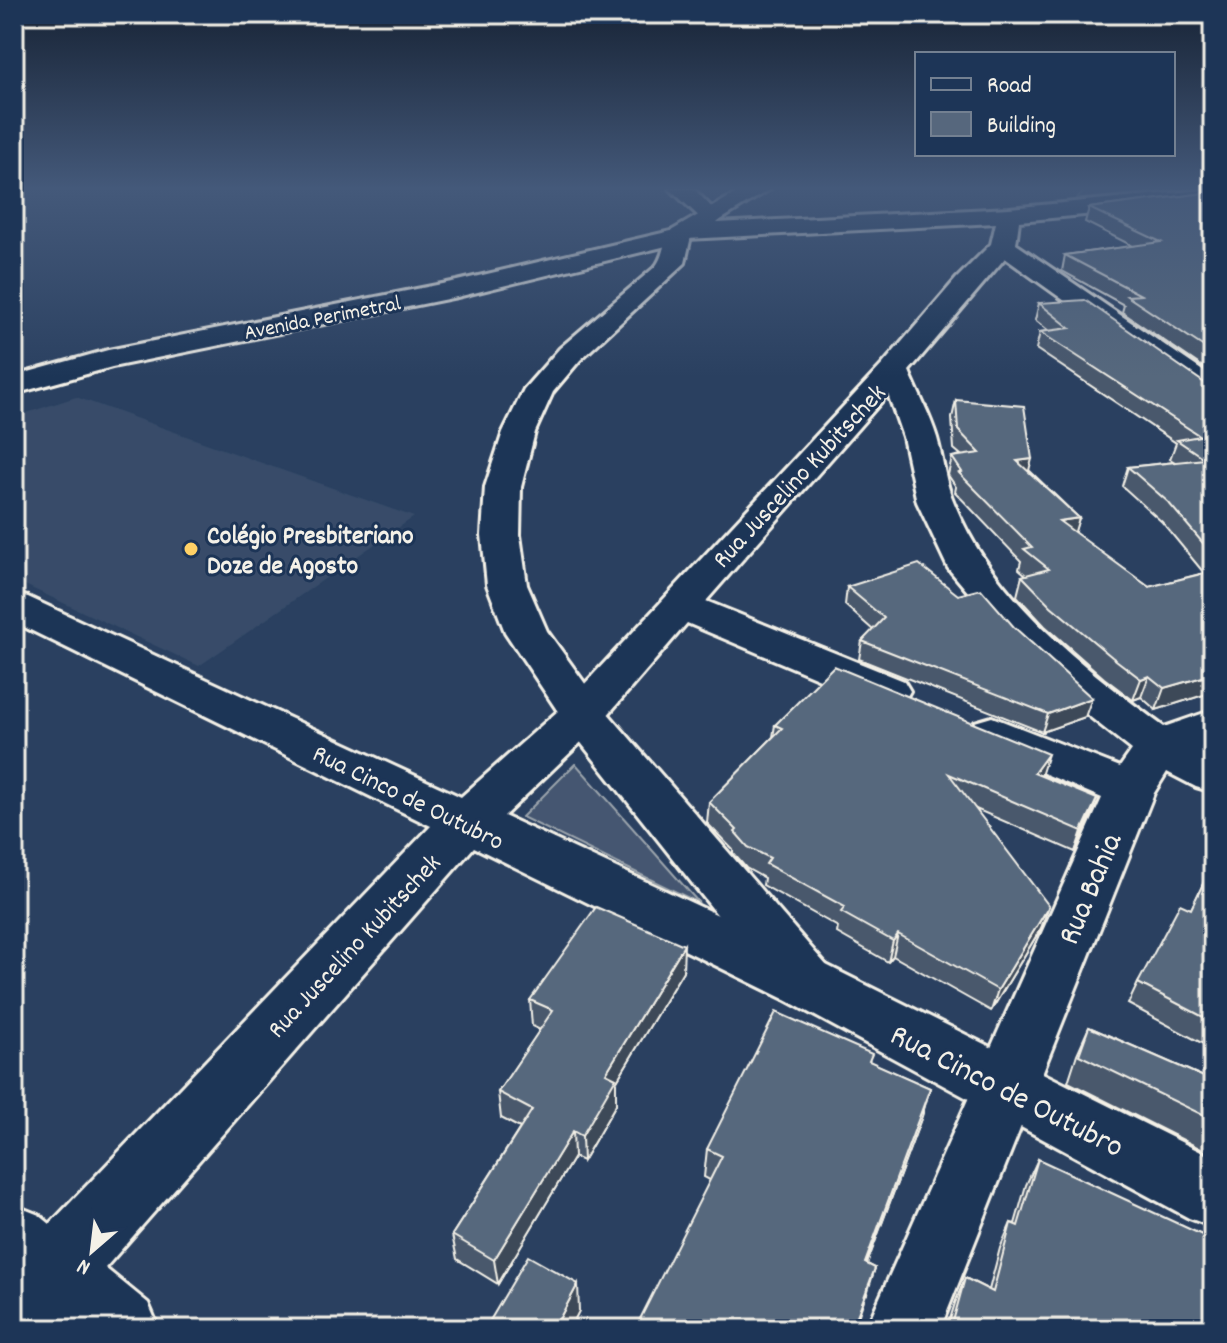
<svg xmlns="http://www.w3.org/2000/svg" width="1227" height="1343" viewBox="0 0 1227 1343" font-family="Dekko,sans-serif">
<rect width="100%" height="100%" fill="#2a4060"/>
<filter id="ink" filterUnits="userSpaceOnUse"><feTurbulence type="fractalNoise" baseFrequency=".0125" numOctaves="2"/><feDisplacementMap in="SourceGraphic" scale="16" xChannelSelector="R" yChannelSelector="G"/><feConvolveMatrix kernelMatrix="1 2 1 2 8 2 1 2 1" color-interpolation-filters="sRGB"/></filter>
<g filter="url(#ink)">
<!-- built -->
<path fill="#374c69" d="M76,397L414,517L199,666L14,580V417Z"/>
<!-- green -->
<g fill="#445771" stroke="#9ca4ac" stroke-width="2">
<path d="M1086,189H1201L1072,204Z"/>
<path d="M575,764H576L699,903L522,817Z"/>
</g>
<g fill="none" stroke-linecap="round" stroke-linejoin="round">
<!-- street casing -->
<g stroke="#f4f1e8" stroke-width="6">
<path id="street" d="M670,189H694L722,218L717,223L1009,208L1213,189V203L1019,221L1016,244L1213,378V401L1202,399L1005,258L909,371C918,393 930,415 937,438C943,459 945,483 954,503C993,599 1083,667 1164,727L1213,710V743L1201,748L1213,754V792L1196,787L1167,772L1154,793L940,1329H866L1102,798L975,744L969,733L975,722L992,717L1120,767L1132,750L1070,701L1011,643L948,568L917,502L903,437L888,394L706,601L904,681L910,691L904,701L888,705L872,701L687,623L599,725L504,816L826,965L834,982L826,999L805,1006L784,999L474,847L105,1268L148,1303L159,1329H65L57,1323L52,1329H14V1205L39,1215L50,1224L431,826L14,622V594L28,597L461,797L567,703L883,364L957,278L991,244L996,223L687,239L679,237L675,232L679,227L707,224Z"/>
</g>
<!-- secondary casing -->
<g stroke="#f4f1e8" stroke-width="6">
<path id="secondary" d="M679,229L687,231L691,236L685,263L580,360L553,392L535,432L521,487L520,535L527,585L547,631L599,703L826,965L1213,1158V1227L1189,1218L784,999L567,725L505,632L487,585L482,535L485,487L503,432L524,389L560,348L655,267C665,255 662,243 671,231Z"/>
</g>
<!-- primary casing -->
<g stroke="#f4f1e8" stroke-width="6">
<path id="primary" d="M743,189H770L687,241L457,297L112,367L14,394V376L108,350L457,281L671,231Z"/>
</g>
<!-- street -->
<use href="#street" fill="#1d3557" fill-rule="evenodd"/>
<!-- secondary -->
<use href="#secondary" fill="#1d3557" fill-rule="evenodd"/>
<!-- primary -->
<use href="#primary" fill="#1d3557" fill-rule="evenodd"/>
</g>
<!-- wall -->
<g fill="#4a596c" stroke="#f4f1e8" stroke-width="2">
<path d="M1213,192V374L1122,312L1124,305L1062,271L1065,255L1133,246L1085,222L1089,208Z"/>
<path d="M1039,303L1206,384H1213V692L1156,710L1141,697L1133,700L1104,678L1045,626L1017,596L1022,576L1026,575L1019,569L1021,561L955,492L956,487L948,475L952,457L961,455L954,449L952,418L956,400L1079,518L1074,533L1149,587L1204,573L1162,522L1122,486L1128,467L1175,462L1170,459L1176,443L1036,349L1040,332L1049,331L1035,320Z"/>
<path d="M847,587L1085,717L1042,732L859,659L862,641L873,630L845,605Z"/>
<path d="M775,725L1041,776L1089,820L1075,852L976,809L1041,928L991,1011L893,956L888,962L837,933L838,927L763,885L764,878L746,868L733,853V850L707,823L709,802L773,737Z"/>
<path d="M1213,843V1049L1128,1004L1138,983L1191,909L1206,878Z"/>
<path d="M683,971L616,1082V1104L583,1161L574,1157L498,1284L457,1259L452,1235L520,1128L501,1118L498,1092L540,1030L532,1026L530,1000Z"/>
<path d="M1089,1027L1213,1081V1155L1068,1082L1077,1054Z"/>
<path d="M870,1062L930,1088L922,1116L867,1264L875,1268L867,1294L710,1180L704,1177L707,1149Z"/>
<path d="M1038,1159L1213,1329H947L955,1303L965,1278L989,1290L1000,1248L1011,1223L1015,1224L1026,1185Z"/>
</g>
<!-- shaded-wall -->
<g fill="#3c4858" stroke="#f4f1e8" stroke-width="2">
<path d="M1032,459L1027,478L1017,461Z"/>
<path d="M1079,518L1073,538L1059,521Z"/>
<path d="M1213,674V692L1156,710L1164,688Z"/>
<path d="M1149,676L1141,697L1133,700L1141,679Z"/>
<path d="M1092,698L1085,717L1042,732L1048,714Z"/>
<path d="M1048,754L1041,776L1034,773Z"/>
<path d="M1097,799L1089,820L1075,852L1082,831Z"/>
<path d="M1049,906L1041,928L991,1011L998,990Z"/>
<path d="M898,934L893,956L888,962L893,941Z"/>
<path d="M684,945L683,971L616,1082V1104L583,1161L582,1136L606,1073Z"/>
<path d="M930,1088L922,1116L857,1290L865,1263Z"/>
<path d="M573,1131L574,1157L498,1284L494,1260Z"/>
<path d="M875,1268L854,1329H852Z"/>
<path d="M578,1284L579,1311L570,1329H556V1325Z"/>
</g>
<!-- building -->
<g fill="#56677d" stroke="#f4f1e8" stroke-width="2">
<path d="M1213,192V353L1127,296L1141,295L1065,255L1161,242L1089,208Z"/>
<path d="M1085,300L1206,384H1213V555L1168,502L1128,467L1205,459L1177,440L1200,436L1040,332L1070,328L1039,303Z"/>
<path d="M956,400L1024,406L1032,459L1017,461L1079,518L1059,521L1149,587L1213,571V674L1164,688L1149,676L1141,679L1112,657L1051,606L1022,576L1049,569L1024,549L1032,547L959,473L962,472L952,457L980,453L958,430Z"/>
<path d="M919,564L958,595L981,589L1014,627L1092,698L1048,714L862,641L884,618L847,587Z"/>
<path d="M834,666L1048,754L1034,773L1097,799L1082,831L949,774L1049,906L998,990L898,934L893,941L841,912L845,907L766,864L770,858L748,847L735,832L737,830L709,802L782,728L775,725Z"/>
<path d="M1213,863V1022L1138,983L1180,904L1191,909Z"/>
<path d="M596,907L684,945L606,1073L616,1078L582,1136L573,1131L494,1260L452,1235L532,1110L498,1092L553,1010L530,1000Z"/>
<path d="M776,1012L872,1054L869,1061L930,1088L865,1263L875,1268L852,1329H635L722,1156L707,1149Z"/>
<path d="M1089,1027L1213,1081V1120L1079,1055Z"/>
<path d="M1038,1159L1213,1240V1329H955L956,1327L952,1325L965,1278L993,1292L1011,1223L1018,1226Z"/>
<path d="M528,1256L578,1284L556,1325L563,1329H485Z"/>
</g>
</g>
<!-- sky -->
<linearGradient id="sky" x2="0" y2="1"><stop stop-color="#172335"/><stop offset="0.5" stop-color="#44597a"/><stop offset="1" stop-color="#44597a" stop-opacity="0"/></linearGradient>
<rect width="1227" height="377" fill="url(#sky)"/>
<!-- markers -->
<circle fill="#ffd166" stroke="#1d3557" stroke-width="3" cx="191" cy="549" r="8"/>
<g text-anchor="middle" stroke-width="6" stroke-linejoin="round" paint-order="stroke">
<!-- far-street labels -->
<g font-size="22" fill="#f4f1e8" stroke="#1d3557">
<text transform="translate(322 316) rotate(-11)" y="8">Avenida Perimetral</text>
</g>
<!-- street labels -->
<g font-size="26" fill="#f4f1e8" stroke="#1d3557">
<text transform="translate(798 475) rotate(-47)" y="9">Rua Juscelino Kubitschek</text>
<text transform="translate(409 796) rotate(26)" y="9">Rua Cinco de Outubro</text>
<text transform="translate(353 945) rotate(-47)" y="9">Rua Juscelino Kubitschek</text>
</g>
<!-- poi labels -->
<g font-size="26" font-weight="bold" fill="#f4f1e8" stroke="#1d3557" text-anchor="start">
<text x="207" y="543">Colégio Presbiteriano<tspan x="207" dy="30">Doze de Agosto</tspan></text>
</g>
<!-- near-street labels -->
<g font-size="32" fill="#f4f1e8" stroke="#1d3557">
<text transform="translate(1088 888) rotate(-67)" y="11">Rua Bahia</text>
<text transform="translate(1008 1089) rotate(27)" y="11">Rua Cinco de Outubro</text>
</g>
</g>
<!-- margin -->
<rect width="1227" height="1343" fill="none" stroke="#1d3557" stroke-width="48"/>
<rect x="24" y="24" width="1179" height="1295" fill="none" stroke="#f4f1e8" stroke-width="3" filter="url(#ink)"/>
<!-- legend -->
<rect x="915" y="52" width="260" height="104" fill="#1d3557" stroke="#738091" stroke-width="2"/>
<rect x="931" y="78" width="40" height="12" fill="#1d3557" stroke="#738091" stroke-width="2"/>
<text x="987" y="92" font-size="24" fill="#f4f1e8">Road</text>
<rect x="931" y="112" width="40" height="24" fill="#56677d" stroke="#738091" stroke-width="2"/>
<text x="987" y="132" font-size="24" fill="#f4f1e8">Building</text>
<!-- north arrow -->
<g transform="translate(92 1251) rotate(208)" stroke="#1d3557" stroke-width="6" paint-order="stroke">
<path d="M0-6L14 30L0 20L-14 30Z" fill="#f4f1e8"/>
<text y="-12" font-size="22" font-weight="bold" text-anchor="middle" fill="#f4f1e8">N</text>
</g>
</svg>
